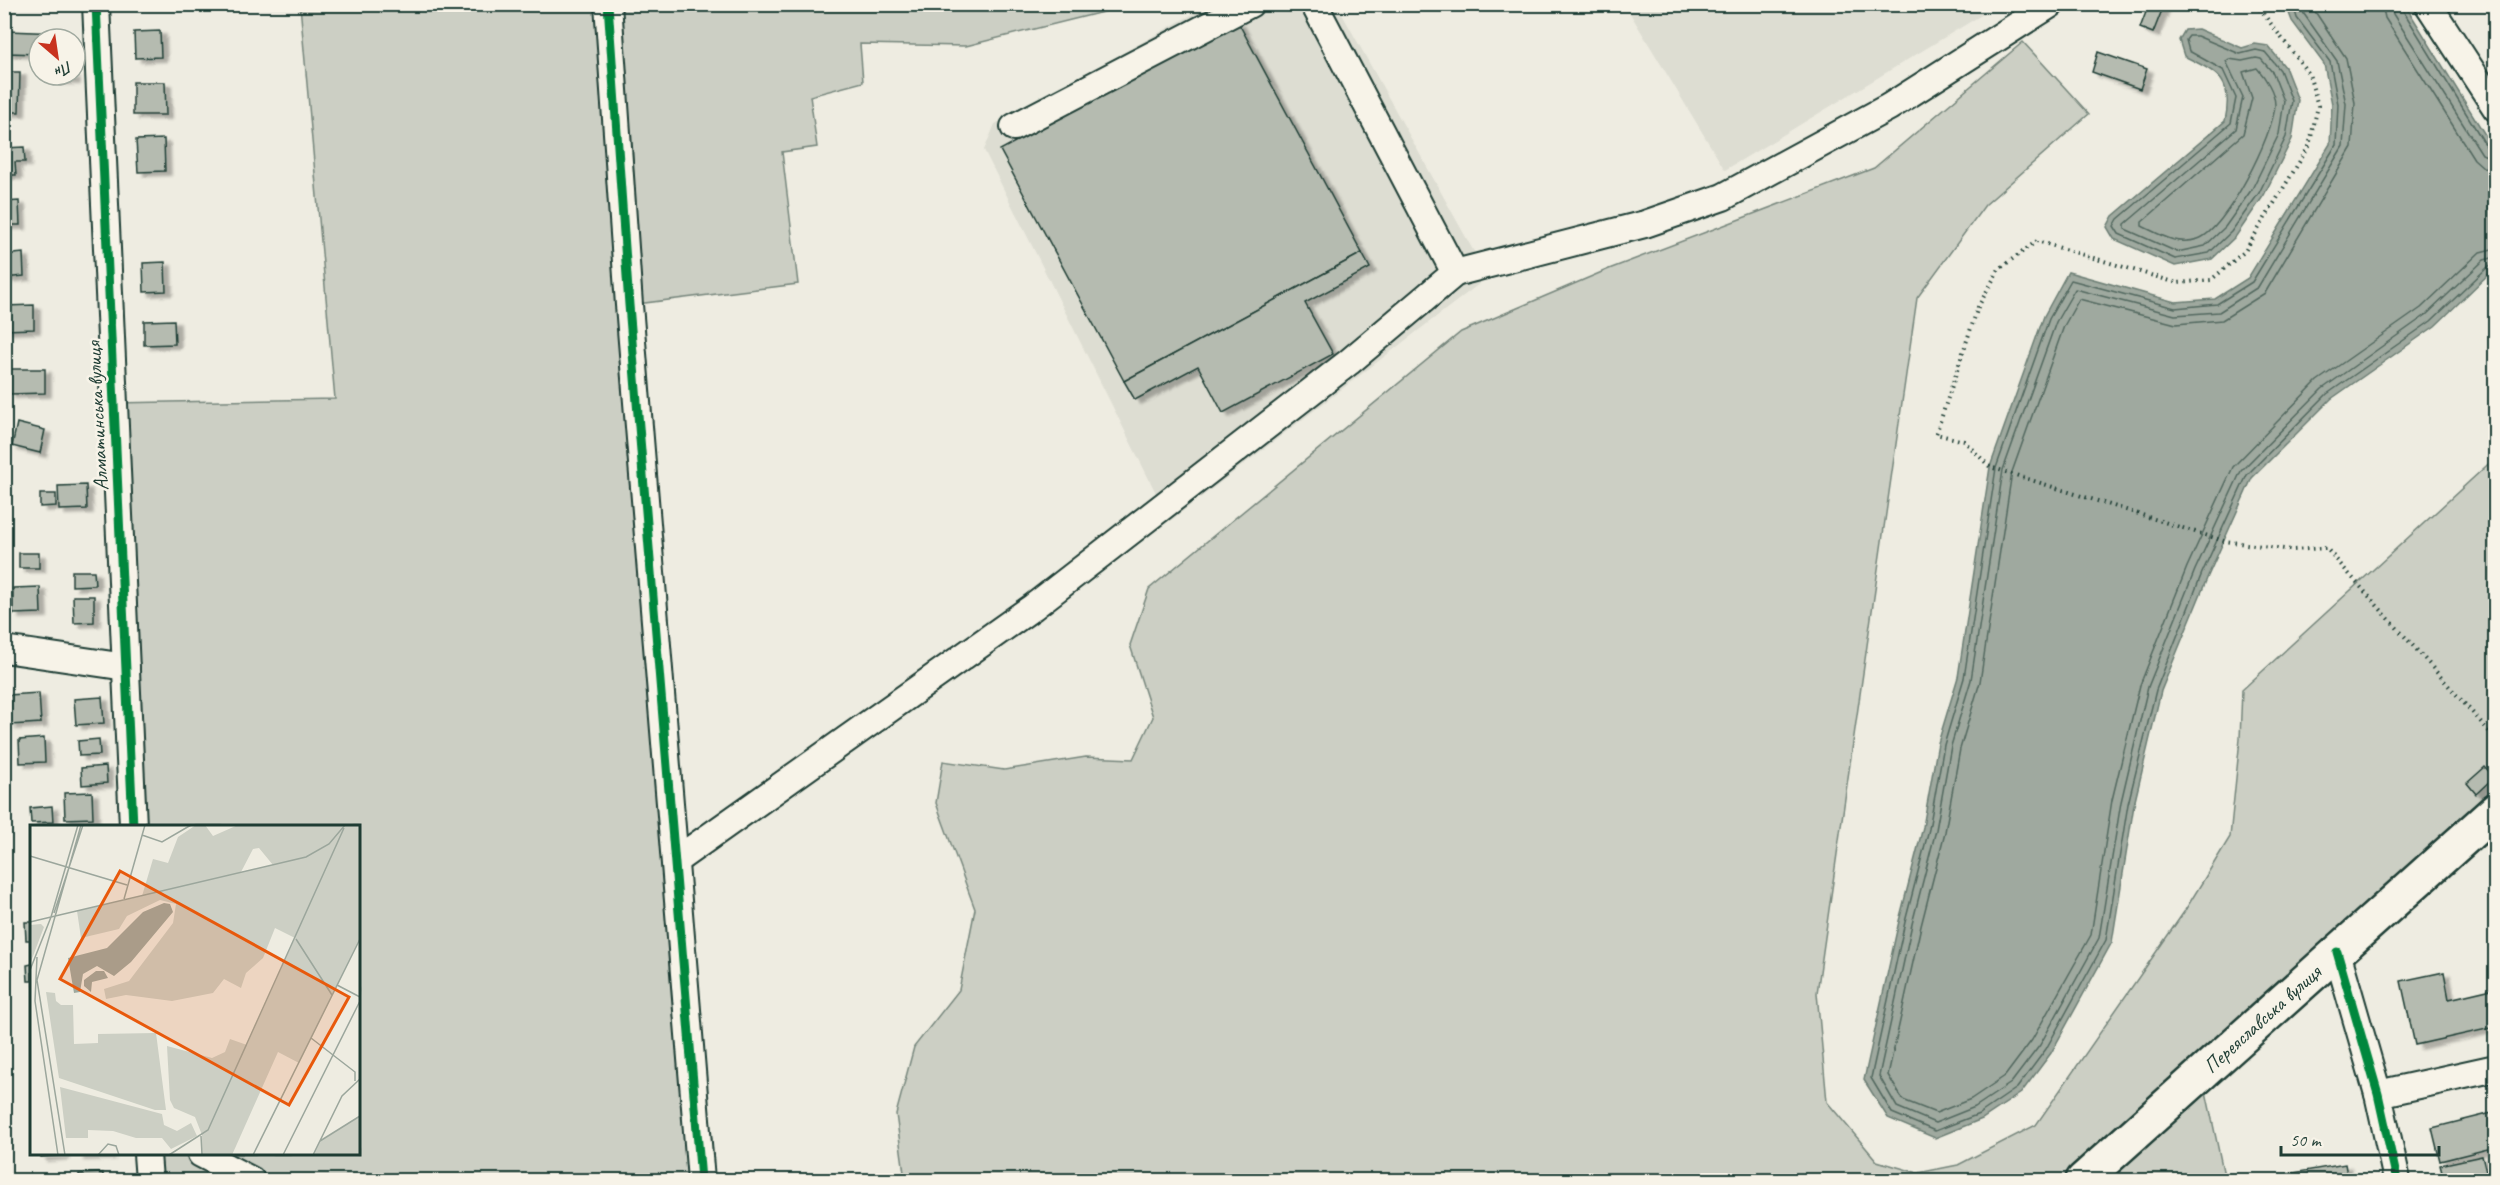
<svg xmlns="http://www.w3.org/2000/svg" width="2500" height="1185" viewBox="0 0 2500 1185" font-family="Caveat,sans-serif">
<defs>
<filter id="shadow"><feDropShadow dx="6" dy="4" stdDeviation="1.5" flood-color="#0004"/></filter>
</defs>
<rect width="100%" height="100%" fill="#eeece1"/>
<filter id="ink" filterUnits="userSpaceOnUse"><feTurbulence type="fractalNoise" baseFrequency=".0167" numOctaves="2"/><feDisplacementMap in="SourceGraphic" scale="12" xChannelSelector="R" yChannelSelector="G"/><feConvolveMatrix kernelMatrix="1 2 1 2 8 2 1 2 1" color-interpolation-filters="sRGB"/></filter>
<g filter="url(#ink)">
<!-- built -->
<g fill="#ddddd2">
<path d="M1209,5H1337L1488,277L1170,521L984,150L995,124Z"/>
<path d="M1625,5H1998L1725,170Z"/>
</g>
<!-- green -->
<g fill="#cccfc4" stroke="#76867c" stroke-width="1.5">
<path d="M300,5H1131L966,46L860,44L863,82L810,96L817,147L782,152L798,284L629,305L701,1180H149L147,1154H358V826H133L114,403L335,399Z"/>
<path d="M2023,42L2089,114L1985,205L1917,298L1817,993L1827,1102L1877,1161L1918,1173L1958,1165L2036,1125L2184,912L2230,837L2240,739L2242,690L2495,458V810L2202,1073L2225,1180H905L896,1114L914,1047L959,990L975,909L936,803L943,761L1004,770L1086,757L1133,759L1153,717L1130,645L1149,589L1461,332L1609,269L1874,168Z"/>
</g>
<!-- water -->
<g fill="#9fa99f" stroke="#6c7e74" stroke-width="1.5">
<path d="M2286,5H2403L2410,13L2495,151V268L2435,326L2331,399L2252,478L2208,576L2161,691L2134,805L2112,942L2051,1053L2021,1093L1982,1119L1935,1138L1888,1118L1864,1080L1899,921L1923,827L1938,743L1958,677L1990,467L2044,316L2068,272L2175,302L2215,299L2248,278L2330,144L2332,104L2324,64L2292,21Z"/>
<path d="M2198,29L2242,48L2255,44L2268,46L2285,67L2298,100L2292,139L2264,195L2236,236L2212,259L2175,266L2114,239L2107,227L2113,216L2225,121C2234,79 2218,73 2184,56L2179,40L2185,30Z"/>
</g>
<g fill="none" stroke-linecap="round" stroke-linejoin="round">
<!-- shore -->
<g stroke="#52685f" stroke-width="1.5">
<path d="M2293,4L2297,18L2330,62L2338,104L2336,145L2252,282L2217,304L2175,308L2071,280L2049,319L1996,468L1964,678L1944,745L1929,829L1905,922L1871,1078L1892,1113L1935,1131L1979,1114L2017,1088L2046,1049L2106,940L2128,804L2156,690L2202,573L2247,475L2327,394L2431,321L2489,266L2496,264"/>
<path d="M2301,4L2304,14L2337,61L2346,104L2343,146L2258,287L2219,312L2175,315L2075,289L2056,322L2003,470L1971,680L1951,746L1936,830L1912,924L1879,1076L1897,1107L1935,1123L1975,1107L2011,1083L2040,1045L2099,938L2121,802L2148,687L2195,570L2241,471L2322,389L2426,315L2484,260L2496,257"/>
<path d="M2310,4L2346,58L2355,103L2352,147L2265,293L2222,320L2176,324L2079,299L2064,326L2012,472L1980,682L1960,749L1945,832L1921,926L1888,1075L1903,1100L1936,1113L1971,1099L2005,1076L2032,1040L2091,935L2112,800L2140,685L2187,567L2233,467L2317,381L2421,308L2480,252L2496,248"/>
<path d="M2382,4L2385,18L2474,159L2483,167L2496,169"/>
<path d="M2391,4L2393,14L2482,154L2496,160"/>
<path d="M2399,4L2488,149L2496,153"/>
<path d="M2197,36L2240,54L2256,50L2265,52L2280,70L2292,101L2286,137L2259,193L2231,232L2209,253L2175,259L2119,234L2114,226L2118,219L2231,123L2236,98L2223,70L2189,51L2186,40L2189,36Z"/>
<path d="M2256,58L2261,59L2273,73L2284,101L2279,134L2252,189L2225,227L2205,246L2177,252L2125,229V224L2236,129L2243,97L2226,61L2229,59L2242,61Z"/>
<path d="M2257,68C2265,77 2275,92 2275,105C2274,133 2226,230 2198,239C2177,246 2161,235 2142,226V222L2243,134L2252,98L2243,72Z"/>
</g>
</g>
<!-- building -->
<g fill="#b5bbb0" stroke="#1f3d34" stroke-width="1.5" filter="url(#shadow)">
<path d="M2149,4L2164,5L2153,33L2140,28Z"/>
<path d="M1238,22L1362,253L1124,381L1000,150Z"/>
<path d="M8,31L59,33V39H39V54L7,53Z"/>
<path d="M160,31L161,57L135,58L134,32Z"/>
<path d="M2098,52L2147,69L2140,89L2092,72Z"/>
<path d="M4,72H20L19,112H4Z"/>
<rect x="52" y="75" width="22" height="5"/>
<path d="M133,82H165L166,115H133Z"/>
<path d="M164,139L165,171L138,172L136,140Z"/>
<path d="M24,147L25,162H15L16,175H4V148Z"/>
<path d="M19,201L20,225H4V202Z"/>
<path d="M23,253L24,276L4,278V255Z"/>
<path d="M1362,253L1370,268L1305,303L1333,354L1223,413L1198,366L1135,400L1124,381Z"/>
<path d="M165,262L166,291L144,292L143,263Z"/>
<path d="M34,305V329L4,330V306Z"/>
<path d="M174,320L175,344L144,345V321Z"/>
<path d="M8,369H45V393L9,394Z"/>
<path d="M17,423L45,430L40,453L12,446Z"/>
<path d="M86,485L87,509L59,510L58,486Z"/>
<path d="M40,494H56V506L40,507Z"/>
<rect x="19" y="553" width="20" height="15"/>
<path d="M72,571H94L95,585L72,586Z"/>
<path d="M40,587L41,613L13,614V588Z"/>
<path d="M73,596H94V622L74,623Z"/>
<path d="M39,693L41,723L10,725L8,695Z"/>
<path d="M102,697L104,723L76,725L74,699Z"/>
<path d="M44,738L45,762L20,763L19,740Z"/>
<path d="M99,739L100,755L79,756L78,741Z"/>
<path d="M106,766L107,783L82,785L81,768Z"/>
<path d="M2485,767L2494,777L2476,794L2467,783Z"/>
<path d="M92,792L93,818L65,819L64,793Z"/>
<path d="M52,806L53,822L31,823L30,808Z"/>
<path d="M25,922H32V940H26Z"/>
<path d="M32,964V981H28L27,965Z"/>
<path d="M2444,972L2449,999L2496,988V1027L2415,1045L2401,981Z"/>
<path d="M2496,1112V1147L2440,1161L2432,1128Z"/>
<path d="M40,1154H63V1155L41,1157Z"/>
<path d="M78,1154H109V1155L78,1156Z"/>
<path d="M2482,1156L2488,1180H2444L2440,1165Z"/>
<path d="M2345,1164L2348,1180H2253Z"/>
<path d="M103,1173V1180H79V1174Z"/>
</g>
<g fill="none" stroke-linecap="round" stroke-linejoin="round">
<!-- minor casing -->
<g stroke="#1f3d34" stroke-width="30">
<g id="minor">
<path d="M96,4L133,826"/>
<path d="M608,4L629,305L701,1180"/>
<path d="M2428,4L2496,108"/>
<path d="M1014,127L1250,4"/>
<path d="M1455,273L1645,224L1723,197L1889,107L2051,4"/>
<path d="M4,649L126,667"/>
<path d="M675,861L1033,607L1349,362L1455,273L1314,4"/>
<path d="M2337,952L2378,1094L2397,1180"/>
<path d="M2378,1094L2496,1068"/>
<path d="M147,1154L149,1180"/>
<path d="M201,1154L251,1180"/>
</g>
</g>
<!-- major casing -->
<g stroke="#1f3d34" stroke-width="38">
<path id="major" d="M2083,1180L2496,810"/>
</g>
<!-- path -->
<path stroke="#1f3d34" stroke-width="4" stroke-dasharray="1.5 4.5" stroke-linecap="butt" d="M2256,4L2309,74L2318,106L2309,146L2245,251L2211,280L2177,283L2037,241L1999,269L1978,307L1936,434L1964,441L1990,467L2224,541L2292,550L2326,548L2496,739"/>
<!-- minor -->
<use href="#minor" stroke="#f7f3e8" stroke-width="26"/>
<!-- major -->
<use href="#major" stroke="#f7f3e8" stroke-width="33"/>
<!-- cycleway casing -->
<g stroke="#f7f3e8" stroke-width="13">
<g id="cycleway">
<path d="M96,4L133,826"/>
<path d="M608,4L629,305L701,1180"/>
<path d="M2337,952L2378,1094L2397,1180"/>
</g>
</g>
<!-- cycleway -->
<use href="#cycleway" stroke="#00873e" stroke-width="9"/>
</g>
</g>
<g text-anchor="middle" stroke-width="5" stroke-linejoin="round" paint-order="stroke">
<!-- street labels -->
<g font-size="21" fill="#1f3d34" stroke="#f7f3e8">
<text transform="translate(97 416) rotate(-93)" y="7">Алматинська вулиця</text>
<text transform="translate(2262 1019) rotate(-42)" y="7">Переяславська вулиця</text>
</g>
</g>
<!-- overview -->
<g transform="translate(30 825)">
<rect width="330" height="330" fill="#eeece1"/>
<path d="M166,0H175L183,11L208,0H330V114L269,238L248,227L202,330H172V310L165,292L144,283L140,275L137,221L182,233L195,227L200,214L217,220L265,113L245,103L233,133L216,148L211,163L194,154L183,168L142,176L96,170L76,174L74,164L99,156L143,98L146,79L130,75L97,91L89,104L51,113L47,86L112,71L123,34L138,38L148,12ZM229,23L243,40L211,47L223,24ZM11,99L14,102L0,139V100ZM16,167L25,168L26,176L31,180H43L44,219L68,218V209L126,208L136,285H125L29,253ZM30,262L132,289L134,300L147,306L161,298L167,311L141,324L132,313H106L83,306L58,305V313H36ZM330,291V330H283L289,317Z" fill="#cccfc4" fill-rule="evenodd"/>
<path d="M134,78L140,79L143,87L101,137L84,151L67,141L53,149L50,167L44,168L38,133L77,123L113,87ZM66,146H74L78,153L62,157L61,167L54,161V155Z" fill="#9fa99f"/>
<path fill="none" stroke="#9ba69c" stroke-width="1.5" d="M112,10L132,17L161,0M0,31L97,60M94,74L115,0M24,88L53,0M21,92L276,32L299,19L315,0M0,97L21,92M266,114L302,170M7,132L5,176L28,330M0,145L21,92L48,0M307,160L330,172M281,213L325,247V256M171,311L172,330M290,316L330,291M35,330L7,155L51,0M68,330L78,319L86,321L89,330M139,330L178,305L314,3M223,330L330,114M253,330L330,176M283,330L312,271L330,254"/>
<path fill="#e8590c" fill-opacity="0.15" stroke="#e8590c" stroke-width="3" d="M90,46L319,172L259,280L30,154Z"/>
<rect width="330" height="330" fill="none" stroke="#1f3d34" stroke-width="3"/>
</g>
<!-- margin -->
<rect width="2500" height="1185" fill="none" stroke="#f7f3e8" stroke-width="24"/>
<rect x="12" y="12" width="2476" height="1161" fill="none" stroke="#1f3d34" stroke-width="2" filter="url(#ink)"/>
<!-- north arrow -->
<g transform="translate(57 57) rotate(151)"><circle r="28" fill="#f7f3e8" stroke="#a1aaa0" stroke-width="1.5"/>
<path d="M0-4.5L10 22L0 15L-10 22Z" fill="#c8321e"/>
<text y="-9" font-size="16" font-weight="bold" text-anchor="middle" fill="#1f3d34">Пн</text>
</g>
<!-- scale -->
<path d="M2281 1146v9h158v-9" fill="none" stroke="#1f3d34" stroke-width="3"/>
<text x="2290" y="1146" font-size="18" fill="#1f3d34" stroke="#f7f3e8" stroke-width="4.5" paint-order="stroke">50 m</text>
</svg>
